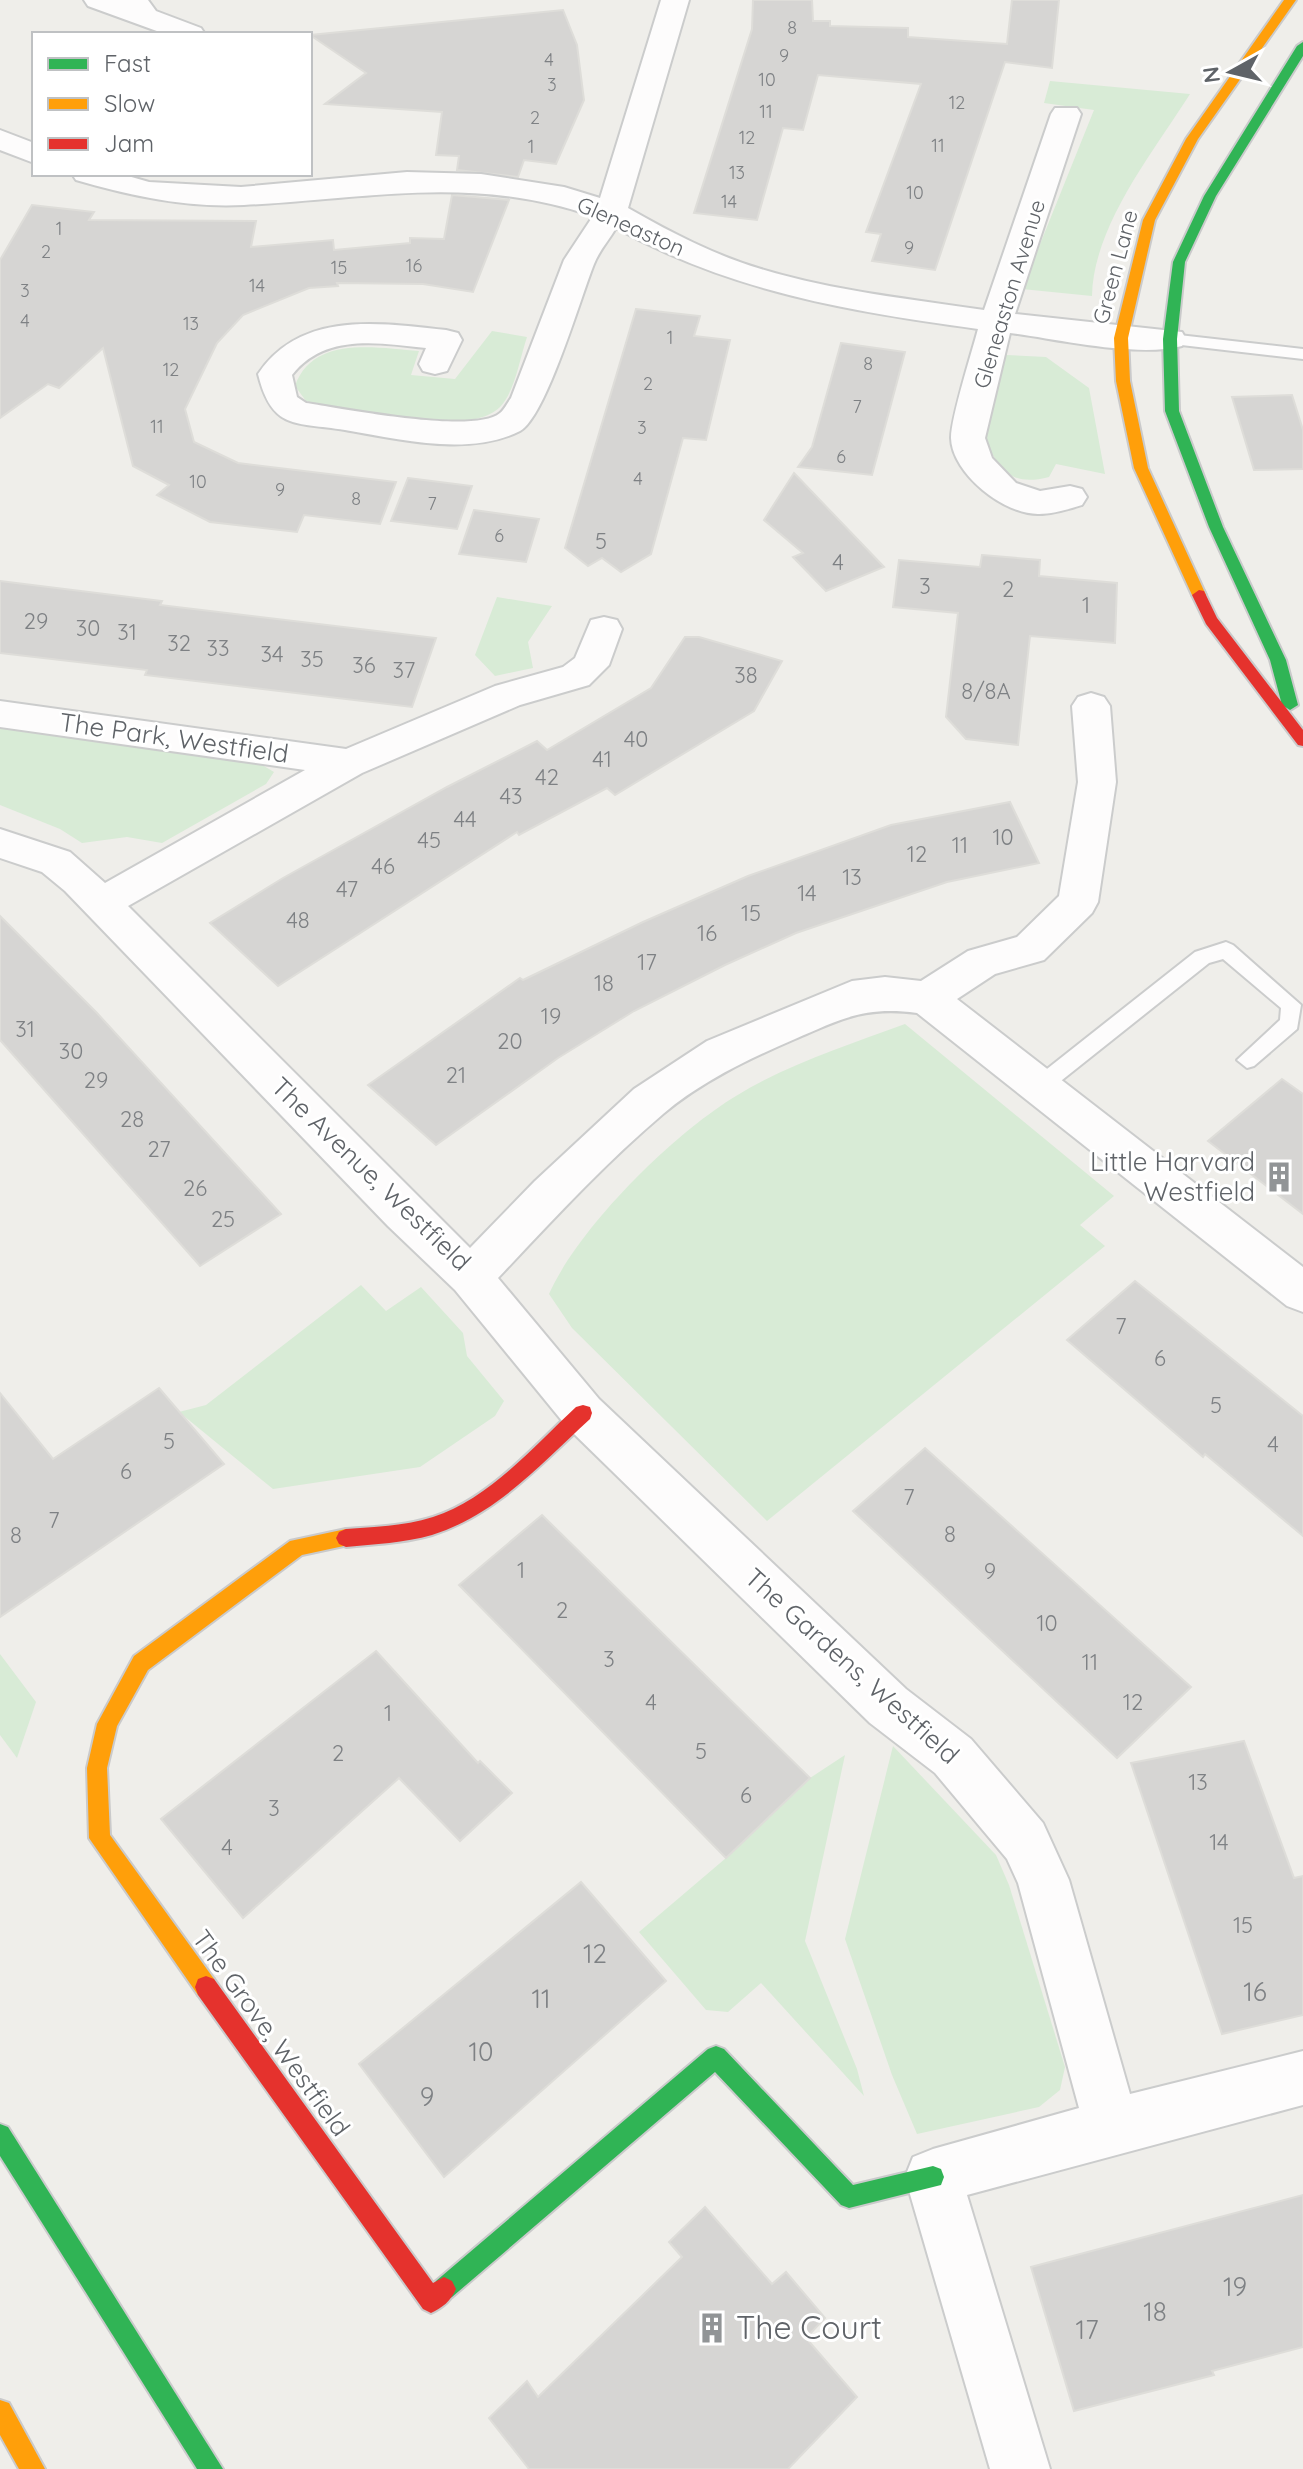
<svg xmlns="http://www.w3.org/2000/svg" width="1303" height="2469" viewBox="0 0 1303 2469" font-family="Quicksand,sans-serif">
<rect width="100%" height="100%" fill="#efeeea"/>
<!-- green -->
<g fill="#d8ebd6">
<path d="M1050,81L1190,94C1154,151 1093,226 1092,296L1022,289L1094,110L1044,103Z"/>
<path d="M492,331L527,337C520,357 515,392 500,407C469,439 347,412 306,401L295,386C313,335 376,348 419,351L411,375L455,379Z"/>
<path d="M1006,355L1046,357L1089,388L1105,474L1056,464L1049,477C1007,488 998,466 981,432Z"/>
<path d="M497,597L552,606L528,642L533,668L495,676L475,655Z"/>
<path d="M0,725L257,762L274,772L266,784L162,843L127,837L82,843L60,829L0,805Z"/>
<path d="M905,1024L1114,1196L1080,1225L1105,1246L767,1521L572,1328L549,1294C579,1227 673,1134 736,1096C788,1064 848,1045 905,1024Z"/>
<path d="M361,1285L386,1311L421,1287L463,1333L467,1356L504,1401L495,1416L420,1467L273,1489L179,1412L206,1405Z"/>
<path d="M0,1654L36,1702L17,1758L0,1735Z"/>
<path d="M893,1746L996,1855L1009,1885L1065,2067L1060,2090L1039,2107L917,2134L892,2075L845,1939Z"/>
<path d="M845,1755L805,1941L857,2069L864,2096L761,1983L728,2012L706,2010L639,1932L726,1858L810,1778Z"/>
</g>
<!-- building -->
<g fill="#d6d5d3" stroke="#deddd9" stroke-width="2">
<path d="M753,0H812L813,21H830V26L908,28V37L1007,44L1012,0H1059L1052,68L1005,62L935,270L872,261L881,234L866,232L921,84L818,75L803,130L783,128L757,220L694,213L752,29Z"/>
<path d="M563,10L577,45L584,100L556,164L524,160L518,177L457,170L459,156L436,155L442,112L325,104L366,73L310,35Z"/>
<path d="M452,195L509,200L473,292L423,284L337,283L338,286L309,288L243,315L217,343L185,409L194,442L238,463L396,482L380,524L304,515L297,532L210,522L157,495L169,485L133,466L103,348L59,388L48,384L0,418V260L32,205L94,212L89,220L256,221L251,247L333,240L334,250L410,243V238L444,239Z"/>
<path d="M636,309L700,316L694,336L730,340L706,440L683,438L651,554L621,572L602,558L588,566L565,548Z"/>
<path d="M841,343L905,352L872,475L798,467L812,447Z"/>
<path d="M1292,395L1303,430V469L1254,470L1232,397Z"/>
<path d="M794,473L884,567L826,591L793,557L803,553L764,520Z"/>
<path d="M408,478L472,486L457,529L391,521Z"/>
<path d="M474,510L539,519L526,562L459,554Z"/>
<path d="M982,555L1040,560L1039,576L1117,583L1115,643L1030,636L1018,745L966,739L946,717L958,613L893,607L899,560L980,567Z"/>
<path d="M0,581L162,601L160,605L436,638L412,707L145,675L147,670L0,653Z"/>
<path d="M685,637H699L782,661L754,711L615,795L607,788L519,835L517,832L278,986L210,923L283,878L447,787L537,741L547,750L651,688Z"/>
<path d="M1010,802L1039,863L947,882L796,933L725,965L634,1011L558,1058L436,1145L368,1085L520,978L523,980L643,922L748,876L891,825Z"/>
<path d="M0,916L97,1013L281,1214L200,1266L0,1040Z"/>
<path d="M1282,1079L1303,1094V1214L1208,1141Z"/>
<path d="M1135,1281L1303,1416V1536L1205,1454L1203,1457L1067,1340Z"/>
<path d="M159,1388L224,1464L0,1617V1393L53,1459Z"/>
<path d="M925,1448L1191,1687L1117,1758L853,1511Z"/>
<path d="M542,1515L810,1778L726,1858L459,1585Z"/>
<path d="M376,1651L478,1763L480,1761L512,1793L460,1841L399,1778L243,1918L161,1819Z"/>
<path d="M1244,1741L1294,1878L1303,1876V2015L1222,2034L1131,1763Z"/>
<path d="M581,1882L666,1981L444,2177L359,2064Z"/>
<path d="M1303,2195V2347L1212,2371L1214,2375L1074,2411L1031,2267Z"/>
<path d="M705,2207L772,2284L786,2272L825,2318L806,2338L857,2397L788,2469H529L489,2418L527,2381L538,2397L682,2257L669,2242Z"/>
</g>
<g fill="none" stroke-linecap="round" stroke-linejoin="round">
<!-- lane casing -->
<g stroke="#cbcccc" stroke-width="4">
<g id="lane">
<path d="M1170,334L1303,349V359L1164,343V335Z"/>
<path d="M1226,942L1233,945L1301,1005L1297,1029L1254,1066L1247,1068L1237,1060L1280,1020L1281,1008L1223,959L1209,963L1047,1092H1033L1029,1086L1033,1080L1195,952Z"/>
</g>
</g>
<!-- street casing -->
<g stroke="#cbcccc" stroke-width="4">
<g id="street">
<path d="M84,0H148L156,11L201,28L205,34H165L88,6Z"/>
<path d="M661,0H689L628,208C670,232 714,255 761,269C834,291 909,299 984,310L1051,114L1055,108H1077L1081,114L1015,314L1182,332L1186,339L1182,346C1137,358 1057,339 1010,333L985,438L992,458L1016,483L1040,491L1070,486L1082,489L1087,497L1082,505C1069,509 1053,514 1039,514C1005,515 952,474 951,438C951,417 972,352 978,329C849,311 732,292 616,228C609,240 599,251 594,264C581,296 546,417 520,431C469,457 398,439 345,430C294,422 272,430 258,374C301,310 379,323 446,330L458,333L462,340L447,371L435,374L423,371L419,364L426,348C378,343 325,333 292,375L297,397L306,403C341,408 474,435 500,413C504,410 508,402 511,398L564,260L593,216C469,174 368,199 244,205C186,208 131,196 76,180L72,174H121L149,182L241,187L407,172L481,174L564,187L600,198Z"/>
<path d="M0,130L34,143V163L0,150Z"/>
<path d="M604,617L617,620L622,629L609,665L589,685L520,705L362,773L128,906L470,1248L535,1181L634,1089L707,1041L852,981L885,977L921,981L968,951L1017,937L1059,896L1078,782L1072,706L1078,697L1091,693L1104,697L1110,706L1116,782L1098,902L1092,913L1044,960L995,974L957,999L1303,1267V1312L1287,1306L917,1013C865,1006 841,1019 795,1039C749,1059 702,1081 663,1114C604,1164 551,1222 498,1278L599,1399L906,1689L971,1739L1043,1823L1069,1880L1130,2094L1303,2051V2105L967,2195L1050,2469H990L905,2177L913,2157L933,2149L1079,2108L1018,1883L1007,1859L935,1773L870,1723L567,1427L455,1290L388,1226L65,891L42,872L0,858V829L70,852L105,883L305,770L0,727V701L346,749L495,686L563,667L575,658L591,620Z"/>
</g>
</g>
<!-- fast casing -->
<g stroke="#cacacb" stroke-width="4">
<g id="fast">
<path d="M1303,42V56L1216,196L1185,262L1177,339L1179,411L1223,527L1286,660L1298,705L1290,710L1282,705L1270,660L1209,527L1165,411L1163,339L1173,262L1204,196L1297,46Z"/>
<path d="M716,2046L724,2049L853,2185L933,2166L941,2169L944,2177L941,2185L849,2208L841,2205L715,2072L452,2297L444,2301L436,2297L432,2289L436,2281L708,2049Z"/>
<path d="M0,2124L8,2127L223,2469H197L0,2156Z"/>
</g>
</g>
<!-- slow casing -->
<g stroke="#cacacb" stroke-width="4">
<g id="slow">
<path d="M1284,0H1296L1198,139L1155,220L1128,338L1130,381L1148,468L1206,595L1199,600L1192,595L1134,468L1116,381L1114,338L1143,220L1186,139Z"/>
<path d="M346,1529L353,1532L356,1538L353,1544L302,1555L148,1670L117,1726L107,1768L110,1835L214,1979L217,1987L214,1995L206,1998L198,1995L89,1838L87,1768L97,1724L134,1656L290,1541Z"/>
<path d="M0,2400L9,2403L45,2469H19L0,2435Z"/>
</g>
</g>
<!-- jam casing -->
<g stroke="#cacacb" stroke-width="4">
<g id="jam">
<path d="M1199,590L1204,591L1217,618L1303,730V746L1298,745L1206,624L1192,595Z"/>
<path d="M583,1405L590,1407L592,1413L590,1419C542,1463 496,1515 432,1535C404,1543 375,1544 346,1547L339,1544L336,1538L339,1532L346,1529C375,1527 405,1526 433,1517C489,1499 534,1446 576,1407Z"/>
<path d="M206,1976L214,1979L433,2283L444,2277L452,2281L456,2289C451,2301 442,2308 431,2313L423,2309L198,1995L195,1987L198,1979Z"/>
</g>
</g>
<!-- lane -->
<use href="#lane" fill="#fdfcfc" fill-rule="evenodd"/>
<!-- street -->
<use href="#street" fill="#fdfcfc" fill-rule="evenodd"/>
<!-- fast -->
<use href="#fast" fill="#30b455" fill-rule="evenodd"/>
<!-- slow -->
<use href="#slow" fill="#ff9f0a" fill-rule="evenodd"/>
<!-- jam -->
<use href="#jam" fill="#e5322d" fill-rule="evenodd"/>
</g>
<!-- icons -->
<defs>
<g id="building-bare" transform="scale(2.4)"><path d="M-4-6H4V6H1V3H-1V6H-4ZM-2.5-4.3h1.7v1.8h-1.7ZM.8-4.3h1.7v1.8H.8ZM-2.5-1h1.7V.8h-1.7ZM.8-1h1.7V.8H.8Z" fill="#919496" stroke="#fff" stroke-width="2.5" paint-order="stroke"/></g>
</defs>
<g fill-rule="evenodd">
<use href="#building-bare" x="1279" y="1177"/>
<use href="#building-bare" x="712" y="2328"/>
</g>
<g text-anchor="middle" stroke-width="6" stroke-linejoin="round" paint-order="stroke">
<!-- far-number labels -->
<g font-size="18" fill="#7e8184">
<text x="792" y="34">8</text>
<text x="784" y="62">9</text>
<text x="549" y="66">4</text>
<text x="767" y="86">10</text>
<text x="552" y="91">3</text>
<text x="957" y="109">12</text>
<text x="766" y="118">11</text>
<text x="535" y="124">2</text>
<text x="747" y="144">12</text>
<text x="938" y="152">11</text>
<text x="531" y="153">1</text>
<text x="737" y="179">13</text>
<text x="915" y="199">10</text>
<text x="729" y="208">14</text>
<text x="59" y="235">1</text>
<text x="909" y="254">9</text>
<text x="46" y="258">2</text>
<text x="414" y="272">16</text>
<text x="339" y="274">15</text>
<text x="257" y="292">14</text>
<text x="25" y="297">3</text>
<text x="25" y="327">4</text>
<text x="191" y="330">13</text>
<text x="670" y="344">1</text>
<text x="868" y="370">8</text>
<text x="171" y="376">12</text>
<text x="648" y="390">2</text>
<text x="857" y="413">7</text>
<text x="157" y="433">11</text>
<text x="642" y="434">3</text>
<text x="841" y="463">6</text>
<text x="638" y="485">4</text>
<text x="198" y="488">10</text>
<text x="280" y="496">9</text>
<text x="356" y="505">8</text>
<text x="432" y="510">7</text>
<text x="499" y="542">6</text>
</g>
<!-- far-street labels -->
<g font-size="22" fill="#5f6368" stroke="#fff">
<text transform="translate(631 226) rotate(24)" y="8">Gleneaston</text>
<text transform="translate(1115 267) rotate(-75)" y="8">Green Lane</text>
<text transform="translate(1009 294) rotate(-73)" y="8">Gleneaston Avenue</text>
</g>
<!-- number labels -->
<g font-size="22" fill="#7e8184">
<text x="601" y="549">5</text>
<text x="838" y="570">4</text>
<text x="925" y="594">3</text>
<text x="1008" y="597">2</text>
<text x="1086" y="613">1</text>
<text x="36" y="629">29</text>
<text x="88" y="636">30</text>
<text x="127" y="640">31</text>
<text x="179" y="651">32</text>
<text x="218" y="656">33</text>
<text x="272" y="662">34</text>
<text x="312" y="667">35</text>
<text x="364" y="673">36</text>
<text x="404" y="678">37</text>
<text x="746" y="683">38</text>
<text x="986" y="699">8/8A</text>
<text x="636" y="747">40</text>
<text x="602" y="767">41</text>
<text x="547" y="785">42</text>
<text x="511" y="804">43</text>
<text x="465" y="827">44</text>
<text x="1003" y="845">10</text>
<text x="429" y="848">45</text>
<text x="960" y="853">11</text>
<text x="917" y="862">12</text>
<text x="383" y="874">46</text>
<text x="852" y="885">13</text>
<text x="347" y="897">47</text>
<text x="807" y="901">14</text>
<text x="751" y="921">15</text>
<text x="298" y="928">48</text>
<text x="707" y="941">16</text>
<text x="647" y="970">17</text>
<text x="604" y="991">18</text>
<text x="551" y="1024">19</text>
<text x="25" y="1037">31</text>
<text x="510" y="1049">20</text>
<text x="71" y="1059">30</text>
<text x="456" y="1083">21</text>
<text x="96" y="1088">29</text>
<text x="132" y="1127">28</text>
<text x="159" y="1157">27</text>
<text x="195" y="1196">26</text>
<text x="223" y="1227">25</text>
<text x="1121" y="1334">7</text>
<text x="1160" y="1366">6</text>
<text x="1216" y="1413">5</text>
<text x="169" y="1449">5</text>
<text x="1273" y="1452">4</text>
<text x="126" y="1479">6</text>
<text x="909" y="1505">7</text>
<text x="54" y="1528">7</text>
<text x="950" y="1542">8</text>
<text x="16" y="1543">8</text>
<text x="521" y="1578">1</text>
<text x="990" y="1579">9</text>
<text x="562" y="1618">2</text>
<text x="1047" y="1631">10</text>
<text x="609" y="1667">3</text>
<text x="1090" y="1670">11</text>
<text x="651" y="1710">4</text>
<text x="1133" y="1710">12</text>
<text x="388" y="1721">1</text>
<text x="701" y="1759">5</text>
<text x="338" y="1761">2</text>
<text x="1198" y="1790">13</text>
<text x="746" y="1803">6</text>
<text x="274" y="1816">3</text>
<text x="1219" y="1850">14</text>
<text x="227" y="1855">4</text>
<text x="1243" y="1933">15</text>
</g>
<!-- street labels -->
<g font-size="26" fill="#5f6368" stroke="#fff">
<text transform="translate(174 738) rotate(8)" y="9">The Park, Westfield</text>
<text transform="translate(371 1174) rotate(44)" y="9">The Avenue, Westfield</text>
<text transform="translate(852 1666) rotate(42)" y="9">The Gardens, Westfield</text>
<text transform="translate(271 2033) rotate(54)" y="9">The Grove, Westfield</text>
</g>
<!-- poi labels -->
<g font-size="26" fill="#5f6368" stroke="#fff" text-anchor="end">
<text x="1255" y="1171">Little Harvard<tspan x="1255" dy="30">Westfield</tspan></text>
</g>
<!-- near-number labels -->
<g font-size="26" fill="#7e8184">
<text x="595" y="1963">12</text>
<text x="1255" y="2001">16</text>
<text x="541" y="2008">11</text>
<text x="481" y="2061">10</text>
<text x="427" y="2106">9</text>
<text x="1235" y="2296">19</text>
<text x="1155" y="2321">18</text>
<text x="1087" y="2339">17</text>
</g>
<!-- near-poi labels -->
<g font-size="32" fill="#5f6368" stroke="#fff" text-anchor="start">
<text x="736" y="2339">The Court</text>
</g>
</g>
<!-- legend -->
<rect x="32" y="32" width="280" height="144" fill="#ffffff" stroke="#bfc1c3" stroke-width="2"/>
<rect x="48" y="58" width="40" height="12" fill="#30b455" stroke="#bfc1c3" stroke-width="2"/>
<text x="104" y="72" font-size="24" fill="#5f6368">Fast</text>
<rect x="48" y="98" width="40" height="12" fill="#ff9f0a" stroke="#bfc1c3" stroke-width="2"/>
<text x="104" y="112" font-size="24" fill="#5f6368">Slow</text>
<rect x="48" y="138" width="40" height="12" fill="#e5322d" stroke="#bfc1c3" stroke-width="2"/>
<text x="104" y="152" font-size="24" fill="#5f6368">Jam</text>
<!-- north arrow -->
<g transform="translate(1231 72) rotate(262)" stroke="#ffffff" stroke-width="6" paint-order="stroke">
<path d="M0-6L14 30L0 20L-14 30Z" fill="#5f6368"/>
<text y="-12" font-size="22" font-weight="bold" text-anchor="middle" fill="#5f6368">N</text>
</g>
</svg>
